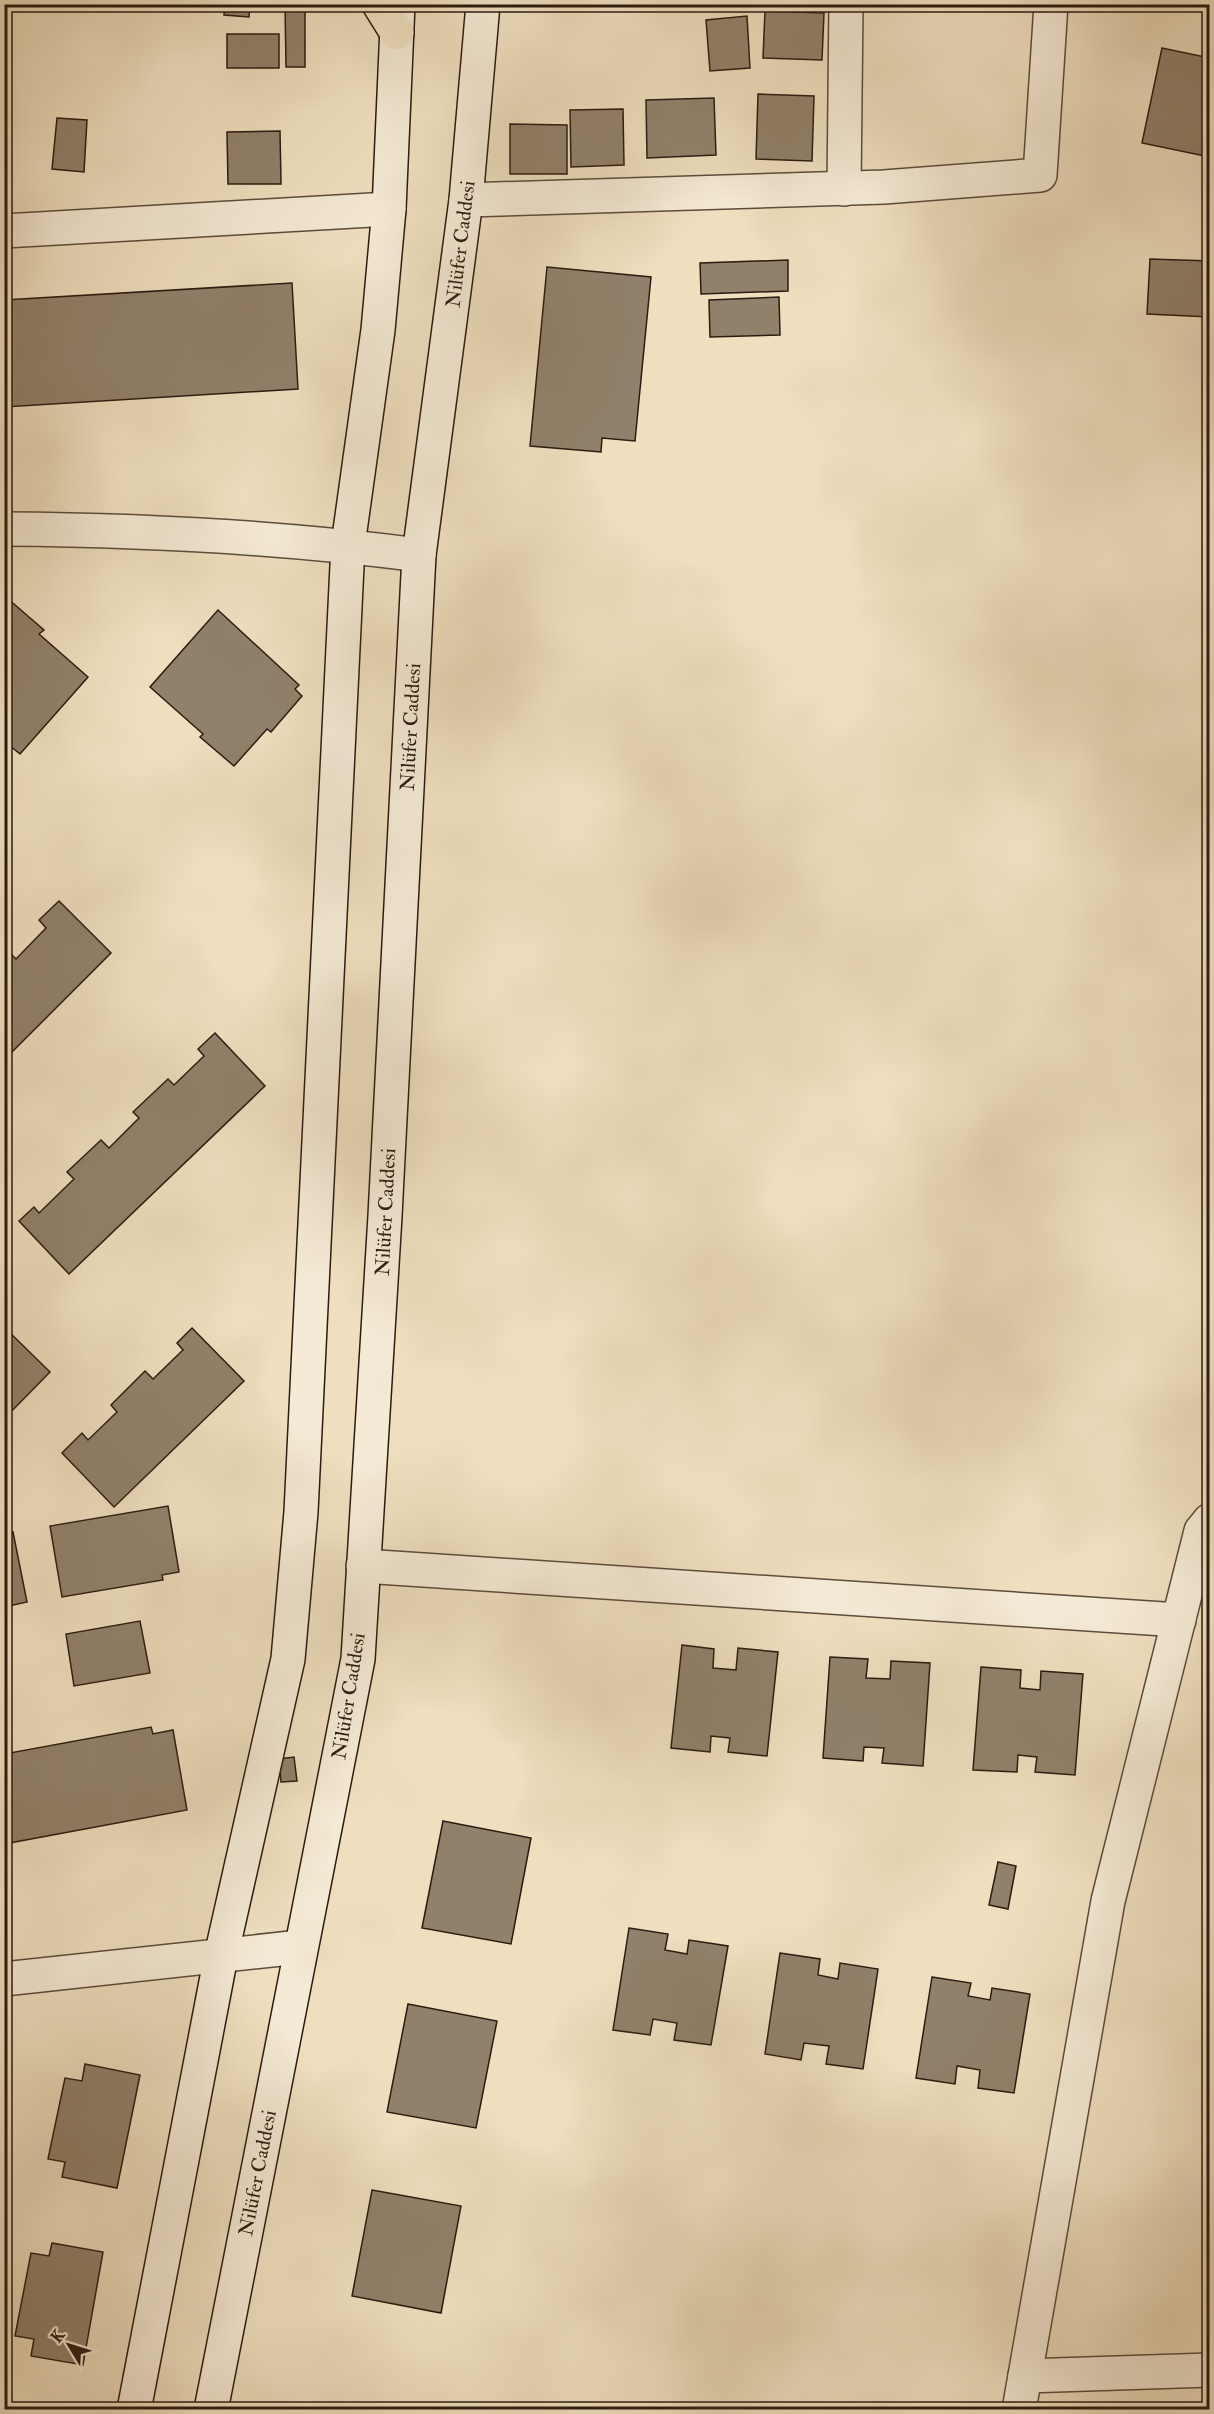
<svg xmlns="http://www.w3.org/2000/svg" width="1214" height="2414" viewBox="0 0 1214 2414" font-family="'IM FELL Double Pica',serif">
<rect width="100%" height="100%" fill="#efdfbf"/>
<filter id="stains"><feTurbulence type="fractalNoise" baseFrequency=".00333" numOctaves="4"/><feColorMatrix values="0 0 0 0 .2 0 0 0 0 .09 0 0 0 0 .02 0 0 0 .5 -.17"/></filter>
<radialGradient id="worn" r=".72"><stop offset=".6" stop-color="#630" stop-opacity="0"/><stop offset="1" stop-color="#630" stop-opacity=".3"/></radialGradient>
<!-- building -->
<g fill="#91816b" stroke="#2b1b11" stroke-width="1.5">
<path d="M225,4H250L249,17L224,15Z"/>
<path d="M285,4H294V9H305V67H286Z"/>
<path d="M765,11L824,13L822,60L763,58Z"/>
<path d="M747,16L750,68L710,71L706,20Z"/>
<rect x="227" y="34" width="52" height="34"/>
<path d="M1162,48L1210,58V157L1142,143Z"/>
<path d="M758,94L814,96L812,161L756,159Z"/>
<path d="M714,98L716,155L647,158L646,100Z"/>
<path d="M623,109L624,165L571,167L570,110Z"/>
<path d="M57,118L87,120L84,172L52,169Z"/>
<path d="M510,124L567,125V174H510Z"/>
<path d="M280,131L281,184H228L227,132Z"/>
<path d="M1150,259L1210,261V317L1147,314Z"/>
<path d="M788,260V291L701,294L700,263Z"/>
<path d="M547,267L651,277L635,441L602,438L601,452L530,446Z"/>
<path d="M292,283L298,389L4,407V300Z"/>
<path d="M779,297L780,335L710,337L709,300Z"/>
<path d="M7,598L44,630L39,634L88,677L20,754L4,741V601Z"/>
<path d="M218,610L299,685L295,689L302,696L271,732L267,729L234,766L200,737L203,734L150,687Z"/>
<path d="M59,901L111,953L4,1060V955L8,951L16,959L46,928L39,920Z"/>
<path d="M215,1033L265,1086L69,1274L19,1221L34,1207L39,1213L74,1179L67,1172L101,1140L109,1148L139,1118L133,1112L168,1079L174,1085L204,1056L198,1049Z"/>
<path d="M4,1327L50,1372L4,1419Z"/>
<path d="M192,1328L244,1381L114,1507L62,1453L82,1433L88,1440L117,1412L111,1405L145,1371L153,1379L183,1350L177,1343Z"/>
<path d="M168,1506L179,1572L162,1575L163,1580L62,1597L50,1526Z"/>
<path d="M13,1532L27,1602L4,1607V1534Z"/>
<path d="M140,1621L150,1673L74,1686L66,1634Z"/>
<path d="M682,1645L714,1649L713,1668L736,1670L738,1648L778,1652L767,1756L728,1752L730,1738L711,1736L710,1752L671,1748Z"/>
<path d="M830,1657L868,1659L866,1678L890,1679L891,1661L930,1663L923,1766L882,1763L884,1748L864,1747L863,1761L823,1758Z"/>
<path d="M981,1667L1021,1670L1020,1688L1040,1690L1041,1671L1083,1674L1075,1775L1035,1772L1037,1757L1018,1755L1017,1772L973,1770Z"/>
<path d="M151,1727L153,1734L173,1730L187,1810L4,1844V1754Z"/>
<path d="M294,1757L297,1781L281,1782L279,1759Z"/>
<path d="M443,1821L531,1838L511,1944L422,1928Z"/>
<path d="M998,1862L1016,1866L1008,1909L989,1905Z"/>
<path d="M629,1928L668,1934L665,1950L687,1954L689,1940L728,1946L711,2045L674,2040L677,2023L653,2019L650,2035L613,2030Z"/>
<path d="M780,1953L820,1959L818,1975L838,1979L840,1963L878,1969L863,2069L826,2064L829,2046L804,2043L801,2060L765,2054Z"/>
<path d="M932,1977L971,1983L968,1996L990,2000L992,1988L1030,1994L1014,2093L978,2088L980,2070L957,2066L955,2084L916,2078Z"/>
<path d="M408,2004L497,2021L476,2128L387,2112Z"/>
<path d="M85,2064L140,2075L117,2188L62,2177L65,2162L48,2159L65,2078L82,2081Z"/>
<path d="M372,2190L461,2206L441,2313L352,2296Z"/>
<path d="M52,2243L103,2252L83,2365L31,2356L34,2339L15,2336L31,2253L49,2256Z"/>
</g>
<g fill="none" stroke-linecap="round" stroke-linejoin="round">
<!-- street casing -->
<g stroke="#5c4c3c" stroke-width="36">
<g id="street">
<path d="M844,189L846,4"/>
<path d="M466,200L884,187L1040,175L1051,4"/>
<path d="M4,231L389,209"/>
<path d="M4,529C143,530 281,537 419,555"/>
<path d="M363,1566L1179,1620"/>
<path d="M4,1979L300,1947"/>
<path d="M1025,2376L1210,2370"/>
<path d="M1019,2410L1108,1901L1201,1531L1210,1520"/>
</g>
</g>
<!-- secondary casing -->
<g stroke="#2b1b11" stroke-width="36">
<g id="secondary">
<path d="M134,2410L221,1956L288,1659L301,1512L348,545L378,330L389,209L398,4"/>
<path d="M211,2410L358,1659L385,1216L419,555L466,200L483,4"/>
</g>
</g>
<!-- primary casing -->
<g stroke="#2b1b11" stroke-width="36">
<path id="primary" d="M379,4L397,33"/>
</g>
<!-- street -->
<use href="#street" stroke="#f5ead5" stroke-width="33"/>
<!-- secondary -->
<use href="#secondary" stroke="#f5ead5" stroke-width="33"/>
<!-- primary -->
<use href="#primary" stroke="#efdfbf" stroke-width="33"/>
</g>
<g text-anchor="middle" stroke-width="4.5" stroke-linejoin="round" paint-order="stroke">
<!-- street labels -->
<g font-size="20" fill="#2b1b11" stroke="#f5ead5">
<text transform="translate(460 244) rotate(-83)" y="7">Nilüfer Caddesi</text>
<text transform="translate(410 727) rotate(-87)" y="7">Nilüfer Caddesi</text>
<text transform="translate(385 1212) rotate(-87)" y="7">Nilüfer Caddesi</text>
<text transform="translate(348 1696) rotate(-81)" y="7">Nilüfer Caddesi</text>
<text transform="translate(257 2173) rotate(-79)" y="7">Nilüfer Caddesi</text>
</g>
</g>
<!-- margin -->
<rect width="1214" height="2414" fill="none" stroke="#efdfbf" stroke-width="24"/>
<rect x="6" y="6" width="1202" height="2402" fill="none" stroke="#2b1b11" stroke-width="3"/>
<rect x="12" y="12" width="1190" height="2390" fill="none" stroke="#2b1b11" stroke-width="1.5"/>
<!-- north arrow -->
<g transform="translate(69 2345) rotate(308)" stroke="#f5ead5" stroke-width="4.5" paint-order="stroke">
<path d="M0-4.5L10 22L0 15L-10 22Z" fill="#2b1b11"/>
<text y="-9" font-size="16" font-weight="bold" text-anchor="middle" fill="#2b1b11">K</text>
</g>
<rect width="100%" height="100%" filter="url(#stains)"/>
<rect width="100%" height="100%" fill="url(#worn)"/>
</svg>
